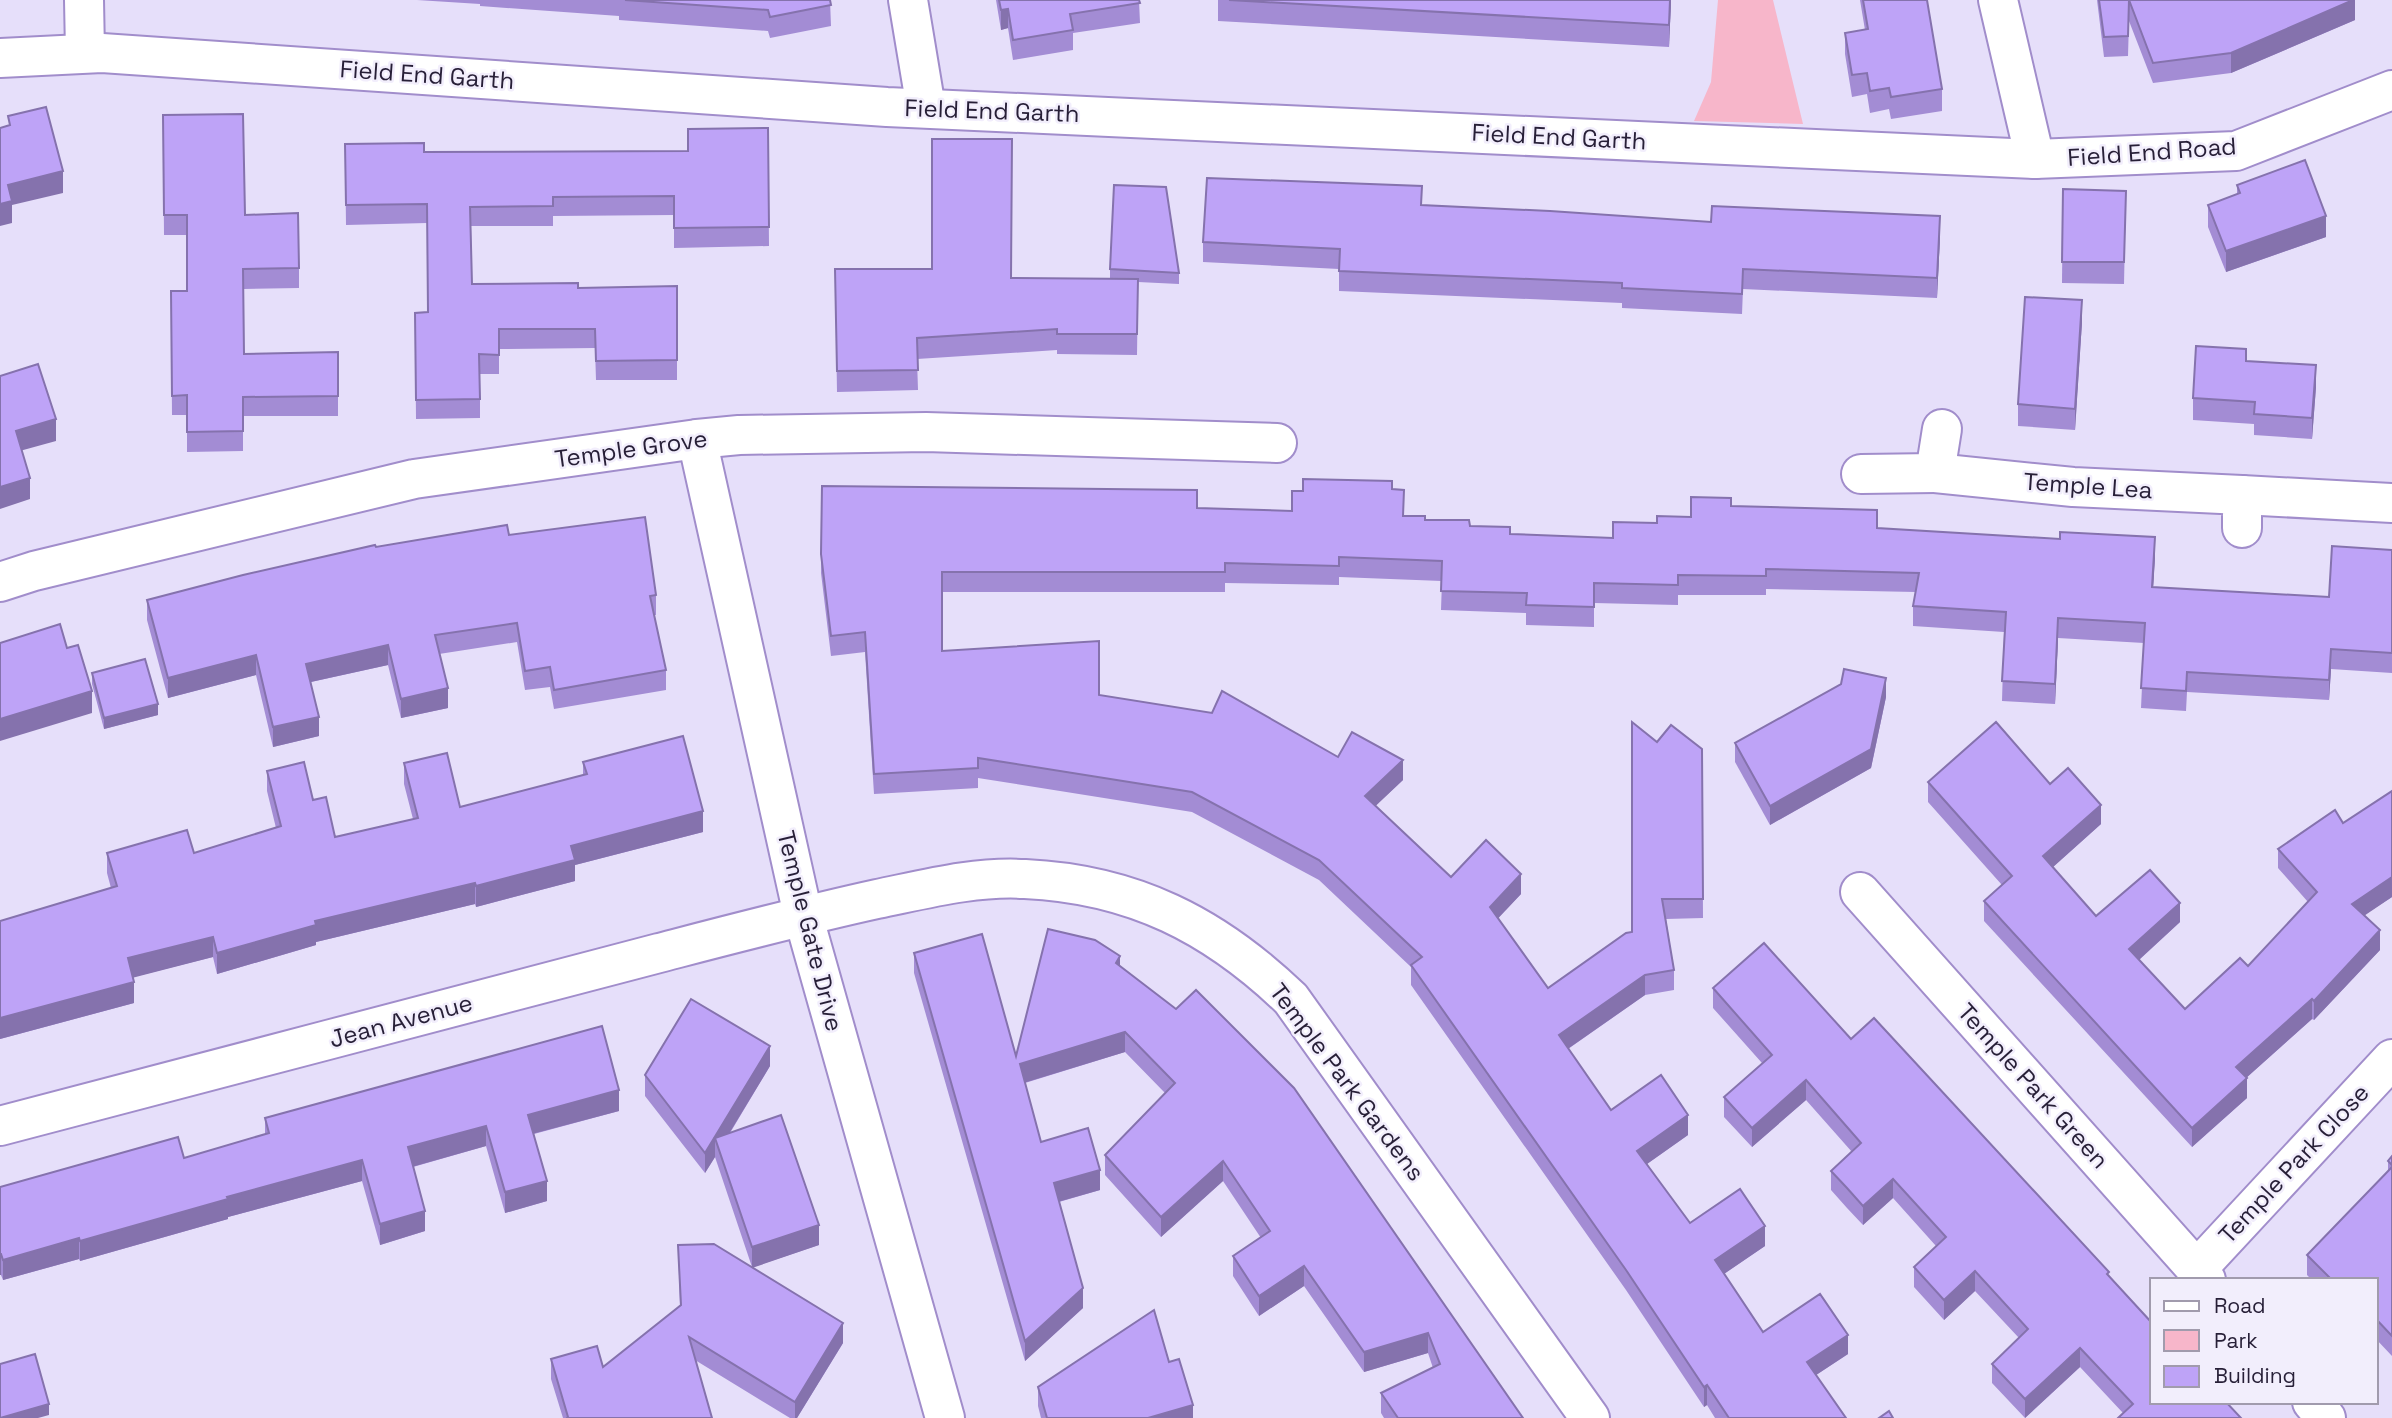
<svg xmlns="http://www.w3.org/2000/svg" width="2392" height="1418" viewBox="0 0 2392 1418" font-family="'Space Grotesk',sans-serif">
<rect width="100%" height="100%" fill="#e6dffa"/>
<!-- green -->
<path fill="#f7b6ca" d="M1718,0H1773L1803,124L1694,121L1711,82Z"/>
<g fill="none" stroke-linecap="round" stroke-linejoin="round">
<!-- minor casing -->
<g stroke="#a18dcb" stroke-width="42">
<g id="minor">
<path d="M84,0L85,52"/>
<path d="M908,0L926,108"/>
<path d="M1998,0L2035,159"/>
<path d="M0,58L102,53L887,107L2035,159L2236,151L2392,90"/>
<path d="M697,439L803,915L945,1418"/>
<path d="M1935,473L2073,487L2242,495V528"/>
<path d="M1861,474L1935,473L1942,429"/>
<path d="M2242,495L2392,503"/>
<path d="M0,582L34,571L414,479L697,439L739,435L926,432L1277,443"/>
<path d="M1860,892L2206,1280"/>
<path d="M0,1126C220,1068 439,1011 659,953C732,934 804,915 877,899C926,889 975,876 1025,879C1133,884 1214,925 1291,999L1590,1418"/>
<path d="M2197,1269L2392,1059"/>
<path d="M2312,1402L2326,1418"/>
</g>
</g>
<!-- minor -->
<use href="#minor" stroke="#fff" stroke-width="38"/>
</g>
<!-- wall -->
<g fill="#a38cd4">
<path d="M417,0H830L831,26L770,38L768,31L619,20V16L480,6V4Z"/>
<path d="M996,0H1139L1140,23L1073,33V50L1013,60L1008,28L1001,30Z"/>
<path d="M1218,0H1671L1669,47L1218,21Z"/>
<path d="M1860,0H1927L1942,89V111L1891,119L1889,109L1870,113L1867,94L1852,97L1845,54V33L1865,30Z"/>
<path d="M2097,0H2355V20L2231,73L2153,83L2129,21L2128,56L2104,57Z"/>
<path d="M163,115L245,215L299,268V288L243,289L244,354L338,352V416H243V451L187,452V415H172L171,291H187V235H164Z"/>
<path d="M768,128L769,246L674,248V215L553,216V226H471L472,284L578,288L677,286V380H596L595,348L499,349V374H480V418L416,419L415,313L428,312L427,223L346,225L345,144L424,152L688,151Z"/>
<path d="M2237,185L2326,237L2226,272L2208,227V205L2237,194Z"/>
<path d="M2063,189L2126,191L2124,284L2062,283Z"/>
<path d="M1422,205L1940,236L1937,298L1743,289L1742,314L1622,308V303L1339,291V269L1203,262V242Z"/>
<path d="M835,269L1011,278L1110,279V269L1179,273V284L1138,282L1137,355L1057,354V350L917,359L918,390L837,392Z"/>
<path d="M2082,322L2075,430L2018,426V404Z"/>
<path d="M2246,361L2316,387L2312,439L2254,435V424L2193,420V398Z"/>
<path d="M822,486L1197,508L1292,511L1303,491L1392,489L1404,516L1510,534L1613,538L1657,523L1691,517L1731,506L1877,528L2155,557L2153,587L2329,597L2392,550V673L2331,669L2329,700L2187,692L2186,711L2141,708L2144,643L2058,638L2055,704L2002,701L2004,632L1913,626V606L1916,592L1766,589V595H1678V605L1594,603V627L1526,625V613L1441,610L1442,581L1339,577V585L1225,583V592H942V651L1099,695L1338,757L1403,780L1375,806L1451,877L1521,894L1498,918L1548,988L1632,932L1657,742L1702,749L1703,918L1666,919L1674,970V990L1645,995L1568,1049L1611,1110L1688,1135L1647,1164L1690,1223L1765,1246L1724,1274L1763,1332L1848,1354L1816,1375L1846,1418H1715L1707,1405L1704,1407L1626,1290L1411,985V967L1319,880L1192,812L978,778V788L874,794L865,652L831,656L821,573Z"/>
<path d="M509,535L656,595V615H654L666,670V690L554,709L550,687L525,690L517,642L439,654L448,708L401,718L388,665L311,682L319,736L273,747L256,675L168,698L147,620V600L376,547Z"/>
<path d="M92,673L158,715L104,729L92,684Z"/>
<path d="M1886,697L1871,768L1770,825L1735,762V743Z"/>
<path d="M583,762L703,832L575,865V881L476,907L475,904L316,942V945L217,974L213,957L133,977L134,1003L0,1039V921L111,888L107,873V853H194L276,828L267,791V771L313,800L335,837L413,819L404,784V763L460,807L583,775Z"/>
<path d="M1928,782L2050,784L2101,824L2053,867L2096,916L2180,922L2139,960L2185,1009L2248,966L2308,902L2278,868V849L2343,823L2392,791V897L2364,915L2380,950L2314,1020L2312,1019L2246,1078L2247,1098L2192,1147L1984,921V901L2002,885L1928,802Z"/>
<path d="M914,953L1016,1056L1120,966L1523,1418H1384L1381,1413V1393L1433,1368L1428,1353L1364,1372L1304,1286L1259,1316L1233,1276V1256L1261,1238L1223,1181L1161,1237L1105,1175V1155L1165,1093L1125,1052L1025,1083L1041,1142L1100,1190L1059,1202L1083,1308L1025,1361L914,973Z"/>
<path d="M1713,988L1851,1039L2109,1275L2152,1402L2123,1413L2080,1367L2025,1418L1992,1383V1364L2019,1338L1975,1291L1944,1320L1914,1287V1267L1936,1246L1893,1198L1863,1225L1847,1208L1831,1190V1171L1852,1152L1806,1100L1752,1147L1724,1117V1097L1762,1063L1713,1008Z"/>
<path d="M770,1066L730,1133L819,1245L753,1267L843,1343L797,1418H790L695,1360L712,1418H563L551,1379V1359L603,1367L680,1306L678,1245L752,1267L715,1157L705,1173L645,1096V1075Z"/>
<path d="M619,1111L534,1134L547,1201L505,1213L486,1146L413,1167L425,1231L380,1245L362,1181L228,1217V1219L80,1261L79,1259L3,1280L1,1275H0V1187L184,1158L265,1134V1118Z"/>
<path d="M2392,1156V1356L2376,1339V1280H2312L2307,1275V1255L2388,1171V1161Z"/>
<path d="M1169,1362L1193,1418H1041L1038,1406V1387Z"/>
</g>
<!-- shaded-wall -->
<g fill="#8572ad">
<path d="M1670,0H1671L1669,47V25Z"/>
<path d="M2353,0H2355V20L2231,73V53Z"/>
<path d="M1008,9V28L1001,30V10Z"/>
<path d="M63,171V193L12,205V223L0,226V204L8,185Z"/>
<path d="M1940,216V236L1937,298V278Z"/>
<path d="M2326,216V237L2226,272V251Z"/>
<path d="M2082,300V322L2075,430V409Z"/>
<path d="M2316,365V387L2312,439V418Z"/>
<path d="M56,419V441L16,452V431Z"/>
<path d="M30,478V499L0,509V487Z"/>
<path d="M2155,537V557L2152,607V587Z"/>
<path d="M2058,618V638L2055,704V684Z"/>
<path d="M388,645V665L306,683V664Z"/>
<path d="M2331,649V669L2329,700V680Z"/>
<path d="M256,655V675L168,698V678Z"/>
<path d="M1886,678V697L1871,768L1770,825V806Z"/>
<path d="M448,688V708L401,718V699Z"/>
<path d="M92,691V713L0,741V719Z"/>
<path d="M158,704V715L104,729V718Z"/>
<path d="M319,717V736L273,747V727Z"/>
<path d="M1403,760V780L1365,816V796Z"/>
<path d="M2101,805V824L2043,876V856Z"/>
<path d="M703,811V832L575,865V881L476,907V886L571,846Z"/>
<path d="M1521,874V894L1490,927V907Z"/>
<path d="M2392,877V897L2352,924V904Z"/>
<path d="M475,883V904L316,942V945L217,974V953L315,921Z"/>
<path d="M2180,903V922L2129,969V949Z"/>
<path d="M2380,930V950L2314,1020V1001Z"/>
<path d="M213,937V957L128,979V958Z"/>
<path d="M1120,956V976L1116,963Z"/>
<path d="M1645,975V995L1559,1055V1035Z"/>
<path d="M134,982V1003L0,1039V1018Z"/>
<path d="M2312,999V1019L2236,1087V1067Z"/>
<path d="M1125,1032V1052L1020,1084V1064Z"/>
<path d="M770,1046V1066L719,1150L715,1138V1157L705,1173V1153Z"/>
<path d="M2247,1078V1098L2192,1147V1128Z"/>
<path d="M1806,1080V1100L1752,1147V1128Z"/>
<path d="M619,1090V1111L528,1135V1115Z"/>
<path d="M1688,1115V1135L1637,1171V1151Z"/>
<path d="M486,1126V1146L408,1168V1147Z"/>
<path d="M362,1160V1181L228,1217V1219L80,1261V1241L227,1197Z"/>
<path d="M1223,1161V1181L1161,1237V1217Z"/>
<path d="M1100,1170V1190L1054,1203V1183Z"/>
<path d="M1893,1179V1198L1863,1225V1206Z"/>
<path d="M547,1181V1201L505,1213V1192Z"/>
<path d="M425,1211V1231L380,1245V1224Z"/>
<path d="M819,1225V1245L752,1268V1247Z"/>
<path d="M1765,1226V1246L1715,1280V1260Z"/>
<path d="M79,1238V1259L3,1280V1260Z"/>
<rect x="0" y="1254" width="1" height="21"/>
<path d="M1304,1266V1286L1259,1316V1296Z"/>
<path d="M1975,1271V1291L1944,1320V1300Z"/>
<path d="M1083,1288V1308L1025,1361V1341Z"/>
<path d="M843,1323V1343L797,1418H795V1402Z"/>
<path d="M1428,1333V1353L1364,1372V1352Z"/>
<path d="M1848,1335V1354L1807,1381V1362Z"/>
<path d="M2080,1348V1367L2025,1418V1399Z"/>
<path d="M1707,1385V1405L1704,1407V1387Z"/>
<path d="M49,1404V1415L38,1418H0Z"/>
<path d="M1193,1405V1418H1148Z"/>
</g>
<!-- building -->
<g fill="#bea3f7" stroke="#8572ad" stroke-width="2">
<path d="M625,0H830L831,5L770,17L768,10Z"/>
<path d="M999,0H1139L1140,3L1070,14L1073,30L1013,40L1008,9L1001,10Z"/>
<path d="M1229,0H1670L1669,25Z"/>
<path d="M1863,0H1927L1942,89L1891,97L1889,88L1870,91L1867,73L1852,75L1845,33L1868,29Z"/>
<path d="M2099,0H2353L2231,53L2153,63L2129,0L2128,36L2104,37Z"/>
<path d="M46,107L63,171L8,185L12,201L0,204V128L10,125L8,116Z"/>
<path d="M243,114L245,215L298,213L299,268L243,269L244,354L338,352V396L243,397V431L187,432V395L172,396L171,291H187V215H164L163,115Z"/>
<path d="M768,128L769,227L674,228V196L553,197V206L470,207L472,284L578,283V288L677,286V360L596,361L595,329H499V355L479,354L480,399L416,400L415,313L428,312L427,204L346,205L345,144L424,143V152L688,151V129Z"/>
<path d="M932,139H1012L1011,278L1138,279L1137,334H1057V329L917,338L918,370L837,371L835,269H932Z"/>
<path d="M2305,160L2326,216L2226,251L2208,205L2240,193L2237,185Z"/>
<path d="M1207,178L1422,186L1421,205L1550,211L1711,222L1712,206L1940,216L1937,278L1743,269L1742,294L1622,288V283L1339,271L1340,249L1203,242Z"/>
<path d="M1114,185L1166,187L1179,273L1110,269Z"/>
<path d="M2063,189L2126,191L2124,262H2062Z"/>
<path d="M2025,297L2082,300L2075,409L2018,404Z"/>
<path d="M2196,346L2246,349V361L2316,365L2312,418L2254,414L2255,402L2193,398Z"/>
<path d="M38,364L56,419L16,431L30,478L0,487V376Z"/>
<path d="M1303,479L1392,481V489L1404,490L1403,516H1425V520H1469L1470,526L1510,527V534L1613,538V522L1657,523V516L1691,517V497L1731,498V506L1877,510V528L2060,539V532L2155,537L2152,587L2329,597L2332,546L2392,550V653L2331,649L2329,680L2187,672L2186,691L2141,688L2145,623L2058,618L2055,684L2002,681L2006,612L1913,606L1919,573L1766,569V576L1678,575V585L1594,583V607L1526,605L1527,593L1441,591L1442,561L1339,557V566L1225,563V572H942V651L1099,641V695L1212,713L1222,691L1338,757L1352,732L1403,760L1365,796L1451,877L1486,840L1521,874L1490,907L1548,988L1626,933L1632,932V722L1657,742L1671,725L1702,749L1703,899H1662L1674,970L1645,975L1559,1035L1611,1110L1661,1075L1688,1115L1637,1151L1690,1223L1740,1189L1765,1226L1715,1260L1763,1332L1820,1294L1848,1335L1807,1362L1846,1418H1729L1707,1385L1704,1387L1626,1270L1411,965L1422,957L1319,860L1192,792L978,758V768L874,774L865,632L831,636L821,554L822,486L1197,490V508L1292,511V491H1303Z"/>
<path d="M645,517L656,595L650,596L666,670L554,690L550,667L525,671L517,623L435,635L448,688L401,699L388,645L306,664L319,717L273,727L256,655L168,678L147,600L243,575L375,545L376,547L507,525L509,535Z"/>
<path d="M60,624L67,648L78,645L92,691L0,719V643Z"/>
<path d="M145,659L158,704L104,718L92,673Z"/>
<path d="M1844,669L1886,678L1871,749L1770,806L1735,743L1841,684Z"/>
<path d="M1996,722L2050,784L2068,768L2101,805L2043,856L2096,916L2150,870L2180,903L2129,949L2185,1009L2240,958L2248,966L2317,892L2278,849L2335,810L2343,823L2392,791V877L2352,904L2380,930L2314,1001L2312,999L2236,1067L2247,1078L2192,1128L1984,901L2012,876L1928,782Z"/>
<path d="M683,736L703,811L571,846L575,860L476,886L475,883L315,921L316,925L217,953L213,937L128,958L134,982L0,1018V921L117,886L107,853L187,830L194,853L281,826L267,771L304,762L313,800L326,797L335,837L418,818L404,763L447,753L460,807L587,774L583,762Z"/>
<path d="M1048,929L1095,940L1120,956L1116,963L1176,1009L1196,990L1294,1088L1523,1418H1398L1381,1393L1440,1364L1428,1333L1364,1352L1304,1266L1259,1296L1233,1256L1270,1231L1223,1161L1161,1217L1105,1155L1175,1083L1125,1032L1020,1064L1041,1142L1088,1128L1100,1170L1054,1183L1083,1288L1025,1341L914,953L982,934L1016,1056Z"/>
<path d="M1764,943L1851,1039L1874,1018L2109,1272L2107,1274L2152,1323V1402H2226L2241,1418H2118L2133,1404L2080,1348L2025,1399L1992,1364L2028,1329L1975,1271L1944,1300L1914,1267L1946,1237L1893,1179L1863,1206L1847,1188L1831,1171L1861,1143L1806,1080L1752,1128L1724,1097L1772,1055L1713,988Z"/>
<path d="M691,999L770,1046L705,1153L645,1075Z"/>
<path d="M602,1026L619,1090L528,1115L547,1181L505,1192L486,1126L408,1147L425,1211L380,1224L362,1160L227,1197L228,1199L80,1241L79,1238L3,1260L1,1254H0V1187L178,1137L184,1158L269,1133L265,1118Z"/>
<path d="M781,1115L819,1225L752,1247L715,1138Z"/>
<path d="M2392,1156V1165L2388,1161Z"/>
<path d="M2392,1167V1336L2376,1319V1280H2332L2307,1255Z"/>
<path d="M714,1244L843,1323L795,1402L689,1337L712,1418H567L568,1417L551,1359L597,1346L603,1367L681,1305L678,1245Z"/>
<path d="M1154,1310L1169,1362L1179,1359L1193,1405L1148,1418H1047L1038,1387Z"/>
<path d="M35,1354L49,1404L0,1418V1364Z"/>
<path d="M1889,1411L1893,1418H1879Z"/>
</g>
<g text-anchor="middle" stroke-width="5" stroke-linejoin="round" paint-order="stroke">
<!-- street labels -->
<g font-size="24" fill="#271f37" stroke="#f2eefc">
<text transform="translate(427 75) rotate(4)" y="8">Field End Garth</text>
<text transform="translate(992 111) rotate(2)" y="8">Field End Garth</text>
<text transform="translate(1559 137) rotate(3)" y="8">Field End Garth</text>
<text transform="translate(2152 152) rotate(-4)" y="8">Field End Road</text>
<text transform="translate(631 449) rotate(-8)" y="8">Temple Grove</text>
<text transform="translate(2088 486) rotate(4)" y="8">Temple Lea</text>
<text transform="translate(810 931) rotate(76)" y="8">Temple Gate Drive</text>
<text transform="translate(401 1021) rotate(-15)" y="8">Jean Avenue</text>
<text transform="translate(1347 1082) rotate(53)" y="8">Temple Park Gardens</text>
<text transform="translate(2033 1086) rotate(48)" y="8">Temple Park Green</text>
<text transform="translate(2294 1164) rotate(-47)" y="8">Temple Park Close</text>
</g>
</g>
<!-- legend -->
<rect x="2150" y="1278" width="228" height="126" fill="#f2eefc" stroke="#a19bad" stroke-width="2"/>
<rect x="2164" y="1301" width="35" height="10" fill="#ffffff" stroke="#a19bad" stroke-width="2"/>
<text x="2214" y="1313" font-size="21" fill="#271f37">Road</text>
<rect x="2164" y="1330" width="35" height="21" fill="#f7b6ca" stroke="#a19bad" stroke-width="2"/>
<text x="2214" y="1348" font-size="21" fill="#271f37">Park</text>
<rect x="2164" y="1366" width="35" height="21" fill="#bea3f7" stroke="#a19bad" stroke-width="2"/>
<text x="2214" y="1383" font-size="21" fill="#271f37">Building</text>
</svg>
